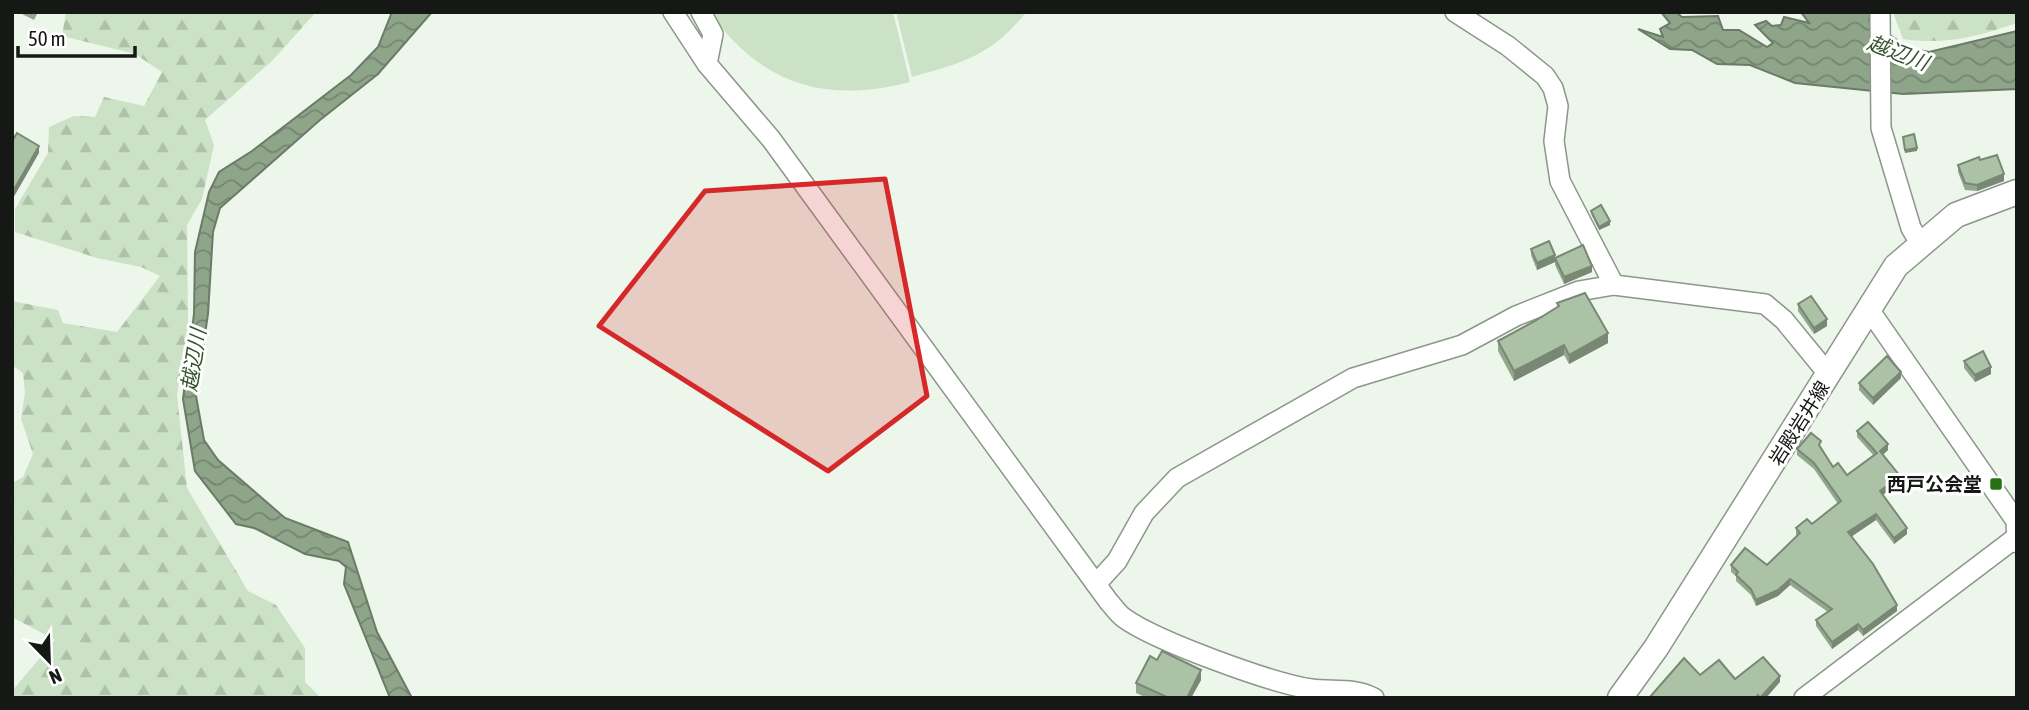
<svg xmlns="http://www.w3.org/2000/svg" width="2029" height="710" viewBox="0 0 2029 710" font-family="'Asap Condensed','Noto Sans JP',sans-serif">
<defs>
<pattern id="forest-firs" width="22" height="20" patternUnits="userSpaceOnUse" patternTransform="scale(1.75)"><rect width="22" height="20" fill="#cce2c6"/><path d="M5 1l3.5 6h-7zM16 11l3.5 6h-7z" fill="#aec1a9"/></pattern>
<pattern id="water-waves" width="16" height="10" patternUnits="userSpaceOnUse" patternTransform="scale(1.75)"><rect width="16" height="10" fill="#8fa58a"/><path d="M0 5q4-4 8 0t8 0" fill="none" stroke="#748570"/></pattern>
</defs>
<rect width="100%" height="100%" fill="#ecf6ea"/>
<!-- green -->
<g fill="#cce2c6">
<path d="M710,12H893L910,82C826,104 761,85 710,12Z"/>
<path d="M896,12H1026C993,55 962,63 912,77Z"/>
</g>
<!-- forest -->
<g fill="url(#forest-firs)">
<path d="M66,12H316L273,60L205,120L214,145L202,199L187,225L188,325L177,395L187,488L248,591L276,605L305,648V682L321,698H12V691L55,640L12,617V483L23,477L33,454L21,419L25,393L23,373L12,365V301L58,310L63,323L117,332L160,276L141,267L97,258L15,232V209L48,153L49,127L74,116L95,117L104,97L144,106L162,72L135,54L62,36Z"/>
<path d="M1896,12H2017V23C1978,37 1943,45 1903,39L1894,15Z"/>
</g>
<!-- water -->
<g fill="url(#water-waves)" stroke="#6a7b67" stroke-width="2">
<path d="M392,12H432L378,74L320,120L220,208L213,232L208,314L196,396L204,440L218,460L285,518L348,542L377,632L412,698H390L344,584L346,567L339,561L305,554L254,528L236,524L195,471L183,399L194,314L195,252L209,192L219,172L252,151L351,75L378,47Z"/>
<path d="M1661,12H1676L1682,17L1718,16L1723,30H1739L1767,47L1773,43L1755,25L1766,21L1772,26L1781,25L1784,17L1809,23L1801,12H1871L1869,21L1909,48L1929,52L2017,31V89L1903,94L1795,83L1750,65L1717,64L1692,50L1670,49L1638,29L1663,37L1660,29L1670,23Z"/>
</g>
<g fill="none" stroke-linecap="round" stroke-linejoin="round">
<!-- minor casing -->
<g stroke="#8d968b" stroke-width="22">
<g id="minor">
<path d="M673,12L707,64L771,139L1109,602C1114,607 1118,614 1124,618C1156,641 1271,683 1311,689C1334,692 1352,687 1374,698"/>
<path d="M701,12L713,34L707,64"/>
<path d="M1455,12L1508,46L1545,76L1553,88L1558,106L1554,141L1560,181L1614,285"/>
<path d="M1880,12L1881,128L1911,228L1920,243"/>
<path d="M1868,308L2016,521L2017,543"/>
<path d="M1096,584L1117,561L1144,513L1177,478L1353,378L1462,345L1516,316L1579,291L1614,285L1765,304L1784,320L1829,375"/>
<path d="M1804,698L2014,539"/>
</g>
</g>
<!-- major casing -->
<g stroke="#8d968b" stroke-width="27">
<path id="major" d="M1620,698L1656,648L1896,266L1956,215L2017,192"/>
</g>
<!-- minor -->
<use href="#minor" stroke="#fff" stroke-width="19"/>
<!-- major -->
<use href="#major" stroke="#fff" stroke-width="24"/>
</g>
<!-- wall -->
<g fill="#93a78f">
<path d="M18,12H38L34,20Z"/>
<path d="M1980,160L2004,181L1977,191L1965,190L1958,172V165Z"/>
<path d="M1591,211L1610,225L1599,230L1591,214Z"/>
<path d="M1531,249L1555,258L1592,272L1564,284L1555,265V262L1537,270L1531,255Z"/>
<path d="M1557,303L1608,343L1569,364L1564,355L1514,381L1498,351V341L1535,321L1557,307Z"/>
<path d="M1798,304L1827,326L1814,334L1798,311Z"/>
<path d="M1964,361L1991,374L1975,382L1964,368Z"/>
<path d="M1901,378L1873,405L1859,390V383Z"/>
<path d="M1857,431L1888,450L1883,455L1900,482L1883,495L1907,534L1894,544L1876,520L1851,536L1897,611L1863,636L1858,630L1832,649L1816,626V620L1828,612L1790,585L1778,596L1756,606L1751,595L1736,581V576L1731,572V565H1767L1797,536L1796,534V528L1812,524L1838,504L1814,469L1797,455V449L1821,447L1833,467L1847,475L1874,456L1857,437Z"/>
<path d="M1157,660L1201,680L1191,698H1147L1136,693V683Z"/>
</g>
<!-- shaded-wall -->
<g fill="#788874">
<path d="M39,146V153L12,200V193Z"/>
<path d="M1917,148V151L1905,153V150Z"/>
<path d="M2004,174V181L1977,191V185Z"/>
<path d="M1610,221V225L1599,230V227Z"/>
<path d="M1555,255V262L1537,270V263Z"/>
<path d="M1592,266V272L1564,284V277Z"/>
<path d="M1827,319V326L1814,334V328Z"/>
<path d="M1608,333V343L1569,364V355Z"/>
<path d="M1564,345V355L1514,381V371Z"/>
<path d="M1991,367V374L1975,382V375Z"/>
<path d="M1901,372V378L1873,405V398Z"/>
<path d="M1888,444V450L1880,457V451Z"/>
<path d="M1900,476V482L1880,497V491Z"/>
<path d="M1876,514V520L1848,539V532Z"/>
<path d="M1907,528V534L1894,544V538Z"/>
<path d="M1790,579V585L1778,596L1756,606V600Z"/>
<path d="M1897,605V611L1863,636V630Z"/>
<path d="M1858,624V630L1832,649V642Z"/>
<path d="M1201,670V680L1191,698H1187Z"/>
<path d="M1780,676V682L1766,698H1760Z"/>
</g>
<!-- building -->
<g fill="#abc2a6" stroke="#788874" stroke-width="2">
<path d="M17,133L39,146L12,193V141Z"/>
<path d="M1914,134L1917,148L1905,150L1903,137Z"/>
<path d="M1997,155L2004,174L1977,185L1965,183L1958,165L1979,157L1980,160Z"/>
<path d="M1601,205L1610,221L1599,227L1591,211Z"/>
<path d="M1549,241L1555,255L1537,263L1531,249Z"/>
<path d="M1583,245L1592,266L1564,277L1555,258Z"/>
<path d="M1585,293L1608,333L1569,355L1564,345L1514,371L1498,341L1535,321L1559,306L1557,303Z"/>
<path d="M1811,296L1827,319L1814,328L1798,304Z"/>
<path d="M1983,351L1991,367L1975,375L1964,361Z"/>
<path d="M1887,356L1901,372L1873,398L1859,383Z"/>
<path d="M1868,422L1888,444L1880,451L1900,476L1880,491L1907,528L1894,538L1876,514L1848,532L1873,564L1897,605L1863,630L1858,624L1832,642L1816,620L1832,609L1790,579L1778,590L1756,600L1751,589L1736,575L1738,572L1731,565L1745,548L1767,565L1800,533L1796,528L1807,519L1812,524L1841,501L1814,463L1797,449L1811,433L1821,441L1819,445L1833,467L1838,463L1847,475L1877,453L1857,431Z"/>
<path d="M1162,651L1201,670L1187,698H1169L1136,683L1150,656L1157,660Z"/>
<path d="M1763,657L1780,676L1760,698L1758,695L1755,698H1649L1684,658L1700,675L1719,660L1735,679Z"/>
</g>
<!-- marked area -->
<path fill="#d62828" fill-opacity="0.2" stroke="#d62828" stroke-width="5" stroke-linejoin="round" d="M885,179L927,396L828,471L599,326L705,191Z"/>
<!-- markers -->
<rect fill="#287112" stroke="#fff" stroke-width="2.5" x="1989" y="477" width="14" height="14" rx="3.5"/>
<g text-anchor="middle" stroke-width="6" stroke-linejoin="round" paint-order="stroke">
<!-- street labels -->
<g font-size="19" fill="#151814" stroke="#fff">
<text transform="translate(1799 423) rotate(-58)" y="7">岩殿岩井線</text>
</g>
<!-- poi labels -->
<g font-size="19" font-weight="bold" fill="#151814" stroke="#fff" text-anchor="end">
<text x="1982" y="491">西戸公会堂</text>
</g>
<!-- water labels -->
<g font-size="21" font-style="italic" fill="#33552c" stroke="#fff">
<text transform="translate(1898 53) rotate(21)" y="7">越辺川</text>
<text transform="translate(194 360) rotate(-81)" y="7">越辺川</text>
</g>
</g>
<!-- border -->
<rect width="2029" height="710" fill="none" stroke="#151814" stroke-width="28"/>
<!-- north arrow -->
<g transform="translate(49 661) rotate(157)" stroke="#ffffff" stroke-width="5" paint-order="stroke">
<path d="M0-5L12 26L0 18L-12 26Z" fill="#151814"/>
<text y="-10" font-size="19" font-weight="bold" text-anchor="middle" fill="#151814">N</text>
</g>
<!-- scale -->
<path d="M18 46v10h117v-10" fill="none" stroke="#151814" stroke-width="3.5"/>
<text x="28" y="46" font-size="21" fill="#151814" stroke="#ffffff" stroke-width="5" paint-order="stroke">50 m</text>
</svg>
